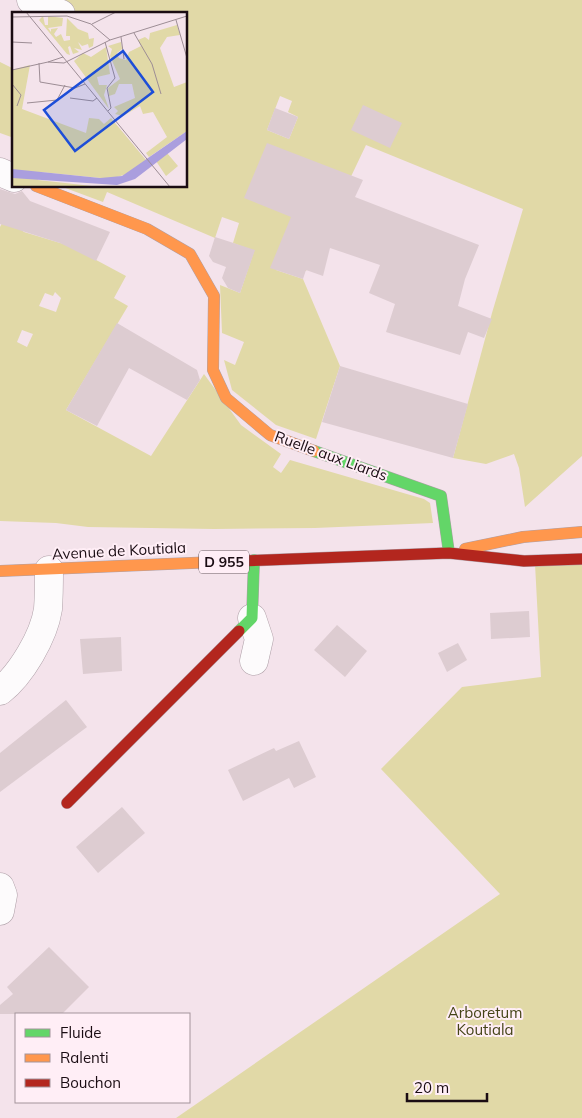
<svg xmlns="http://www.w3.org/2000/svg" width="582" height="1118" viewBox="0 0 582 1118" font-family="Mulish,sans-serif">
<rect width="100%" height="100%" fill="#f4e3eb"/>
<!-- green -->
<g fill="#e1d9a7" fill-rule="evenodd">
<path d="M64,0H582V456L525,507L519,468L514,454L486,464L453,458L492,313L523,209L366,145L306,271L276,270L303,279L340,366L316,439L276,425L232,390L224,360L235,365L244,342L222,333L220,285L240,293L254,251L233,243L239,223L222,217L215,238L107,192L103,202L60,186H186V14H72ZM280,96L292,101L288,112L298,117L289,139L267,130Z"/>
<path d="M0,62L14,69V138L0,133Z"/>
<path d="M5,217L24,232L70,246L126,276L114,298L128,306L66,410L151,456L204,374L241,425L281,454L273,467L281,473L290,460L424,499L430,503L433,523L315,528L214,529L88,527L56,523L0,521V227ZM55,292L61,298L56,312L39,306L45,293L53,296ZM22,330L33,334L27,347L17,342Z"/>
<path d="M582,562V1118H176L500,894L381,769L462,687L541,677L535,564Z"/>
</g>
<!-- building -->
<g fill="#ddccd1">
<path d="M363,105L402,123L390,148L351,130Z"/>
<path d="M275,108L298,117L289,139L267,130Z"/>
<path d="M267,143L363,180L355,197L479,245L465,279L458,306L492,319L484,338L468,332L460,355L386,332L395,304L369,293L380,265L330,248L323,276L306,270L303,279L270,268L291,217L244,198Z"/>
<path d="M0,189L15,194L22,191L30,201L110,232L96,261L60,243L0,224Z"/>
<path d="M215,237L255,250L240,293L228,288L222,278L226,267L213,262L209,256Z"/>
<path d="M117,323L197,370L200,380L187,400L129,368L97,426L66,410Z"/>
<path d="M340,366L468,404L453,458L322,422Z"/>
<path d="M529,611L530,637L491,639L490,613Z"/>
<path d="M337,625L367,651L345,677L314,650Z"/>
<path d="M121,637L122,671L83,674L80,639Z"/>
<path d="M458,643L467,660L447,672L438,653Z"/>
<path d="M66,700L87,727L0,792V753Z"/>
<path d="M299,741L316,777L294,788L289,778L243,801L228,770L274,748L276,751Z"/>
<path d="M122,807L145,833L98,873L76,847Z"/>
<path d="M49,947L89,987L62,1014H0V1005L13,994L7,987Z"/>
</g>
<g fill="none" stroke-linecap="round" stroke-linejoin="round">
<!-- street casing -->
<g stroke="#ae9fa7" stroke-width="29">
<g id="street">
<path d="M31,0L61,14"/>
<path d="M0,172L14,178"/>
<path d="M252,618L259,639L254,661"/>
<path d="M0,691C21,675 44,636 48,609C49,596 49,582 49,570"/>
<path d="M0,887L3,895L0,911"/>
</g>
</g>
<!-- fast casing -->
<g stroke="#ae9fa7" stroke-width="12">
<g id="fast">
<path d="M314,451L441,496L449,553"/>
<path d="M239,631L252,618L254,560"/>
</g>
</g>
<!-- slow casing -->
<g stroke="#ae9fa7" stroke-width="12">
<g id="slow">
<path d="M36,186L147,229L190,254L214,296L213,370L226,398L270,435L314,451"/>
<path d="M465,549L523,537L582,532"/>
<path d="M0,571L215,562"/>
</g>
</g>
<!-- jam casing -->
<g stroke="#ae9fa7" stroke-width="12">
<g id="jam">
<path d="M215,562L449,553L524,561L582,559"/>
<path d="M67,803L239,631"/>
</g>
</g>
<!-- street -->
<use href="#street" stroke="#fdfbfc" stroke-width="28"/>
<!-- fast -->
<use href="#fast" stroke="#63d668" stroke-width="11"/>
<!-- slow -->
<use href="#slow" stroke="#ff974d" stroke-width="11"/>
<!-- jam -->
<use href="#jam" stroke="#b3261e" stroke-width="11"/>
</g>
<g text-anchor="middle" stroke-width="4" stroke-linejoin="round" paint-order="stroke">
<!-- shield labels -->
<rect fill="#ffeef6" stroke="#5f5057" stroke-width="1" x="199" y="550.5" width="50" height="23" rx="4"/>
<g font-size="14" font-weight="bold" fill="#1a0c13">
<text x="224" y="567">D 955</text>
</g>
<!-- street labels -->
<g font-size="15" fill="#1a0c13" stroke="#ffeef6">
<text transform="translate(331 456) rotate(20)" y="5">Ruelle aux Liards</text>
<text transform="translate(119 551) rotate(-3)" y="5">Avenue de Koutiala</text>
</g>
<!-- park labels -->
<g font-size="15" fill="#454417" stroke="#ffeef6">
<text x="485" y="1018">Arboretum<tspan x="485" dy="17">Koutiala</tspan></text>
</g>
</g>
<!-- overview -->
<g transform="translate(12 12)">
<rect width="175" height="175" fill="#f4e3eb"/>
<path d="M31,4L33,13H36V4L51,6L50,14L36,16L39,20V17L46,16L42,22L44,25L49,22L52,29L58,28V24H54L55,6L66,17L76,21L77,27L82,26L81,34L77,36L76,32L70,34L66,30L70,38L62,36L67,40L61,42L58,34L56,35L58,43L55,42L27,8ZM165,13L168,23L155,25L148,36L162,75L175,70V119L137,145L134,141L155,125L141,100L131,102L128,94L111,104L103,102L106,99L102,95L123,86L120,72H107L103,82L97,84L96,76L108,67L98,44L100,37L96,34L109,30L110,37L105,41L107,46L114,48L117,40L129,34L126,28L133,25L137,28L138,21ZM94,35L98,62L85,65L87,73H95L92,83L97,97L62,49L71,41L79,45ZM18,53L10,97L74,121L77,106L87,107L92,112L99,106L134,148L121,160L99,167L29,160L26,168L89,175H0V58ZM155,141L166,154L154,164L144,149Z" fill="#e1d9a7"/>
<path d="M175,119V127L123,167L105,173L0,166V157L88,166L110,164Z" fill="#aa9ede"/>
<path fill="none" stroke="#9d8d95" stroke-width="1" d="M14,0L158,175M0,5L55,4L79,12L98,28M164,8L175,46M80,12L104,0M122,21L140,52L149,82M109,25L112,47M0,30L20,31M93,30L103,66L95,76L99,96L96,99M51,45L36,50L52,51L98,28L175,4M27,51L28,70L63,76L73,72M0,58L36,50M0,72L9,83L5,94M58,86L81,89L85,86M15,91L45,88L53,73"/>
<path fill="#1d4ed8" fill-opacity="0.15" stroke="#1d4ed8" stroke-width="2.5" d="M111,39L141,80L63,139L32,98Z"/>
<rect width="175" height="175" fill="none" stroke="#1a0c13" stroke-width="2.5"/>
</g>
<!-- legend -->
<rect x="15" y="1013" width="175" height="90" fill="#ffeef6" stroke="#a3949b"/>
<rect x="25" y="1029" width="25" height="8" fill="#63d668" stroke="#a3949b"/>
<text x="60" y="1038" font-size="15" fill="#1a0c13">Fluide</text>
<rect x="25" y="1054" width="25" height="8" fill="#ff974d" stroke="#a3949b"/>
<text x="60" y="1063" font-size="15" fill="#1a0c13">Ralenti</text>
<rect x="25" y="1079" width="25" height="8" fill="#b3261e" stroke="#a3949b"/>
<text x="60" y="1088" font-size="15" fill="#1a0c13">Bouchon</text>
<!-- scale -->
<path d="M407 1093v8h80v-8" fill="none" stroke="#1a0c13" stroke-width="2.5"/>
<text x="414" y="1093" font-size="15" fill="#1a0c13" stroke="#ffeef6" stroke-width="4" paint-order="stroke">20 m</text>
</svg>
